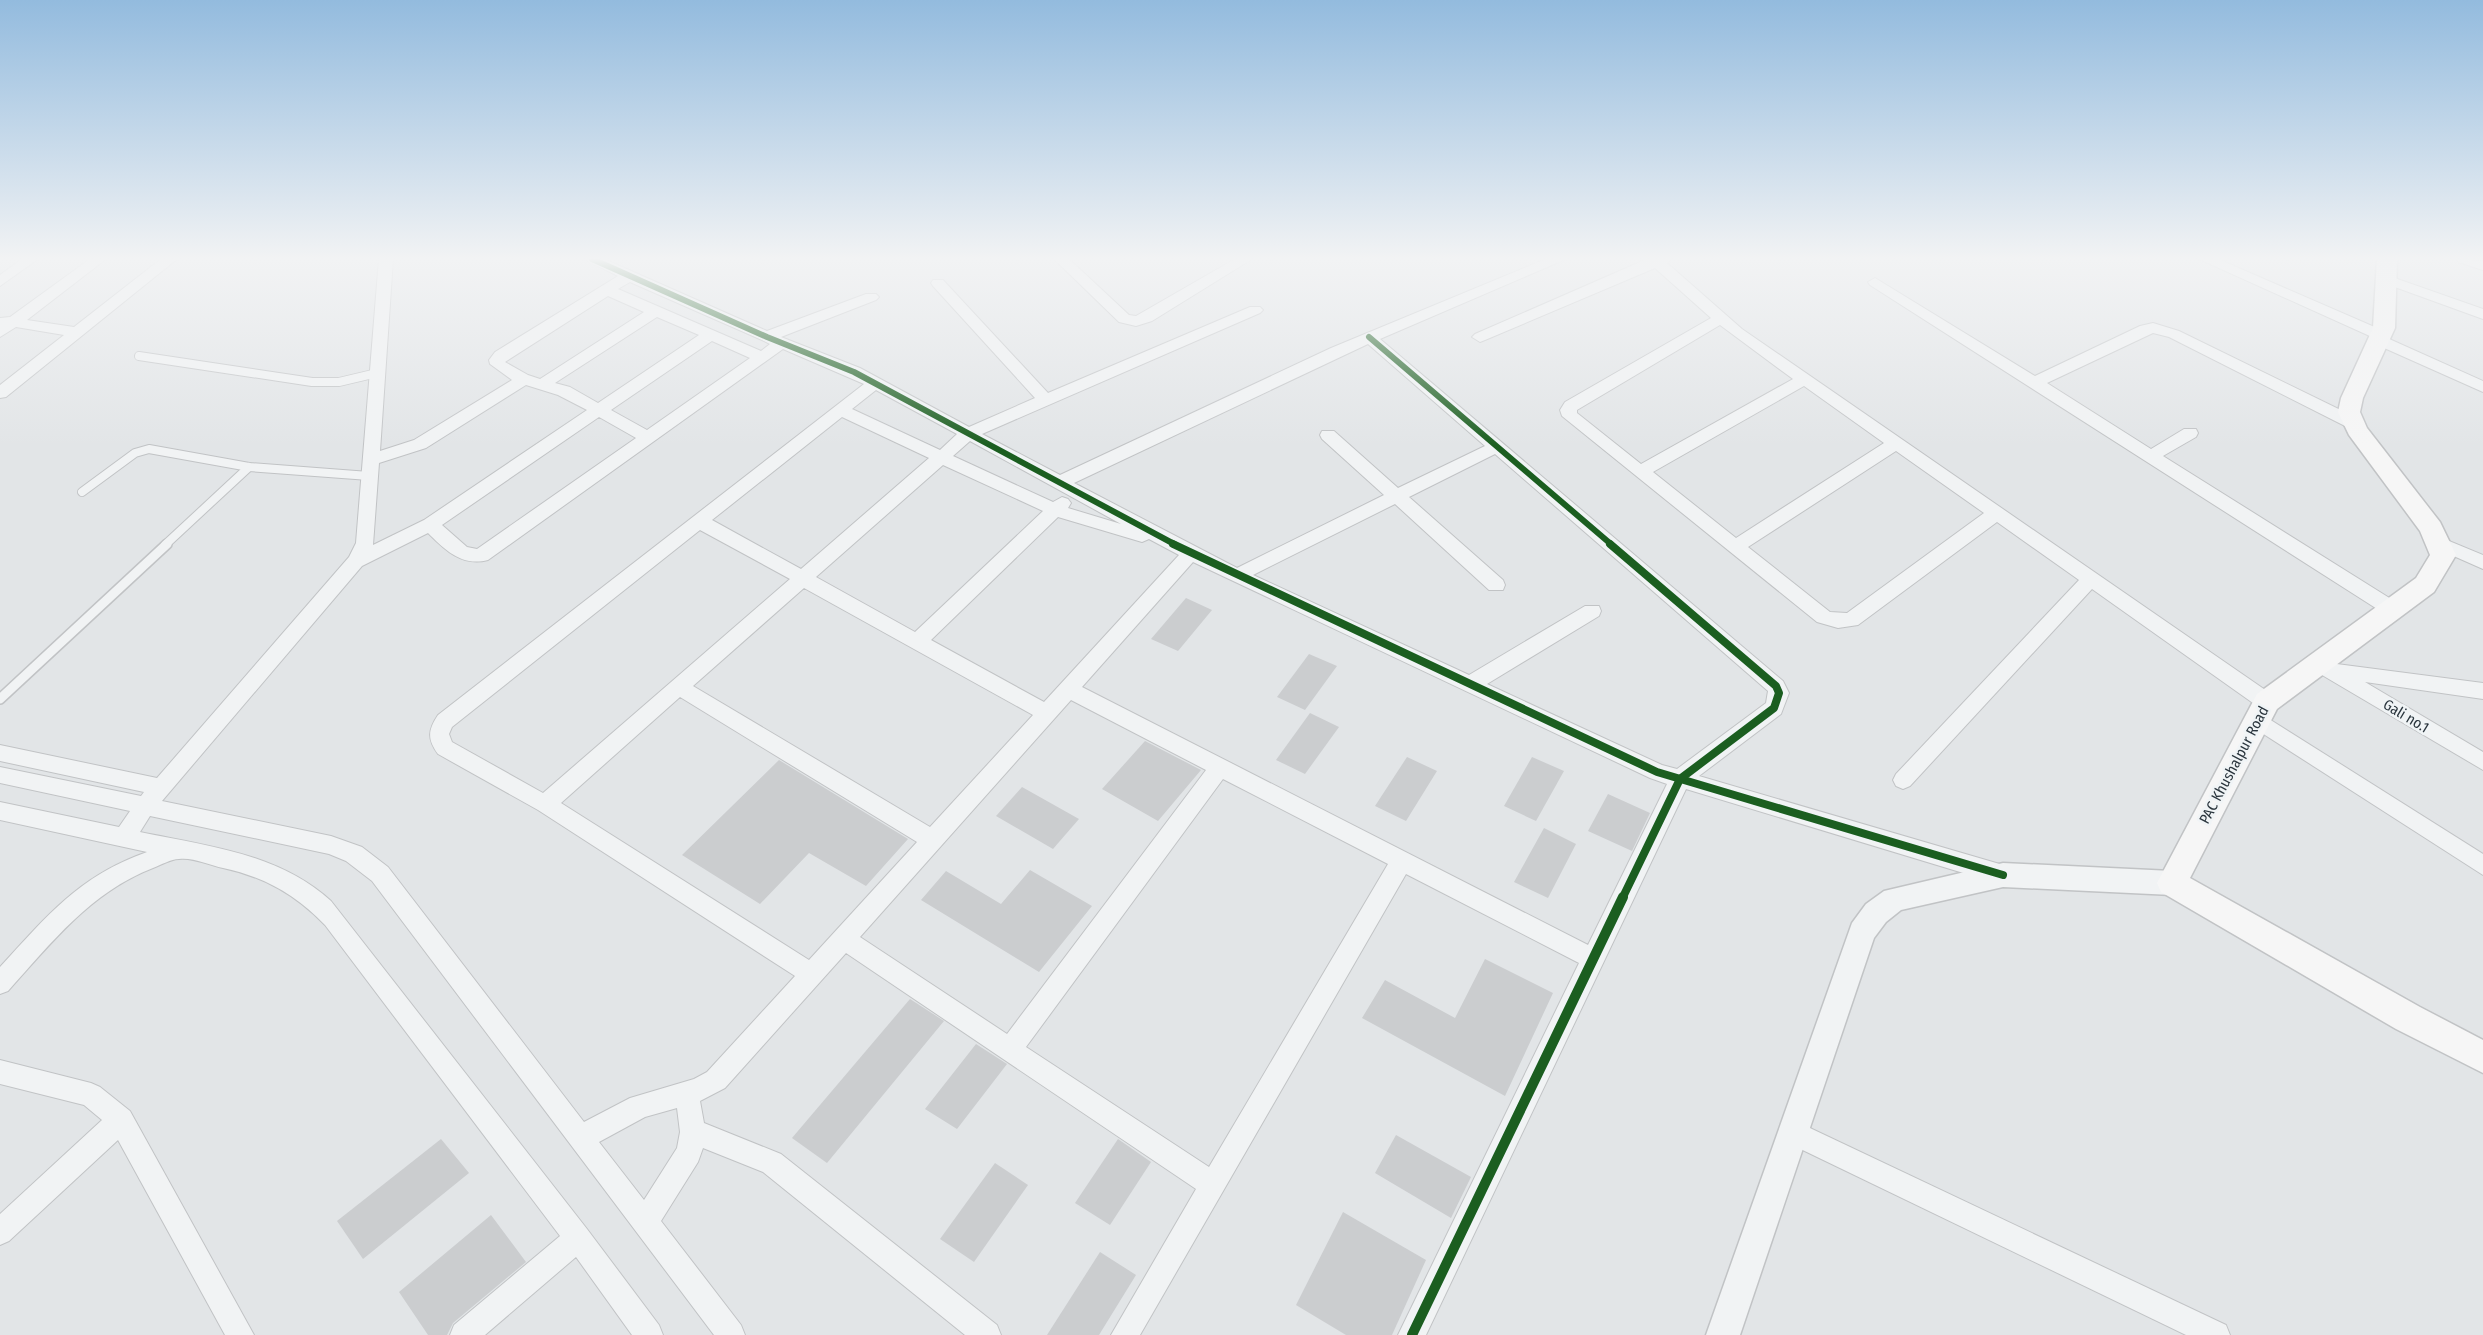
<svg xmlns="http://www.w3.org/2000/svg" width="2483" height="1335" viewBox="0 0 2483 1335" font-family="'Fira Sans Condensed',sans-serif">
<rect width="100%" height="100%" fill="#e2e5e7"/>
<!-- building -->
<g fill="#cbcdcf">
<path d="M1186,598L1212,610L1178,651L1151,639Z"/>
<path d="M1309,654L1337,666L1305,710L1277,697Z"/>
<path d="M1310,713L1339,727L1305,774L1276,760Z"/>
<path d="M1145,741L1201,770L1158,821L1102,789Z"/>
<path d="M1407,757L1437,771L1406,821L1375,806Z"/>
<path d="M1532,757L1564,771L1536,821L1504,806Z"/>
<path d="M779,760L908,839L866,886L809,853L760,904L682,855Z"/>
<path d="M1022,787L1079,819L1053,849L996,816Z"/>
<path d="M1608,794L1650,813L1632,851L1588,831Z"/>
<path d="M1544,828L1576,844L1548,898L1514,882Z"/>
<path d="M1030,870L1092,906L1039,972L921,900L946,871L1001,904Z"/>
<path d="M1485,959L1553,993L1505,1096L1362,1018L1385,980L1455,1018Z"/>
<path d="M910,999L944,1021L827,1163L792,1138Z"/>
<path d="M976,1044L1007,1064L957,1129L925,1109Z"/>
<path d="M1396,1135L1471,1177L1451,1218L1375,1173Z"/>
<path d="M441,1139L469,1173L363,1259L337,1221Z"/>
<path d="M1118,1139L1151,1162L1110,1225L1075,1203Z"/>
<path d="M995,1163L1028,1185L974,1262L940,1239Z"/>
<path d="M1343,1212L1426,1260L1392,1335H1346L1296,1305Z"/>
<path d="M491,1215L526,1262L453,1323L447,1335H428L399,1292Z"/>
<path d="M1100,1252L1136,1275L1099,1335H1047Z"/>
</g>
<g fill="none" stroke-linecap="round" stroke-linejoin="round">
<!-- service-far1 casing -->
<g stroke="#c1c3c5" stroke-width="10">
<g id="service-far1">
<path d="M139,356L312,382H339L377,373"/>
<path d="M82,492L135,453L149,449L249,467L369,476"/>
<path d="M165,545L249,467"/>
</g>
</g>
<!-- service casing -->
<g stroke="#c1c3c5" stroke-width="12">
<path id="service" d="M0,699L167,544"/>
</g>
<!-- minor casing -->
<g stroke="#c1c3c5" stroke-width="2">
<g id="minor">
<path d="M22,259H38L0,286V275Z"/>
<path d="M90,259H106L27,320L74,327L161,259H177L6,397L0,398V385L64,335L16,327L0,337V318L10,317Z"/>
<path d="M379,259H393L380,451L414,440L512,380L490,364L489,360L495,352L618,276L585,259H604L767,331L866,294H876L879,297L876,300L781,337L860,368L969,427L1035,398L933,286L931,283L933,280H943L1048,393L1250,307H1260L1263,310L1260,313L982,434L1060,475L1331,348L1546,259H1566L1380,339L1783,681L1789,693L1781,714L1699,776L2003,865L2011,868L2014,875L2011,882L2003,885L1686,789L1426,1335H1398L1579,963L1406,874L1140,1335H1111L1196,1189L846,953L725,1088L700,1101L704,1123L781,1154L997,1325L1001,1335H965L763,1172L703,1148L698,1162L661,1221L741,1325L745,1335H714L372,881L346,861L329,854L150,816L140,832C207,846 278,853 331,901L587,1229L659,1325L663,1335H632L576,1257L485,1335H450L454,1325L560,1236L325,925C296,895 265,877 223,868C210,865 192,857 179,859C171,859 161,865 153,868C91,892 52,942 8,991L0,994V967C48,915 79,876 147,852L0,820V802L119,827L130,811L0,783V767L141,796L144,792L0,761V745L157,778L349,557L356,543ZM630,282L762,340L770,344L761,351L618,289ZM608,296L644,312L540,379L528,375L505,362ZM657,317L699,335L598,403L570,387L555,383ZM712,341L750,358L647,430L611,410ZM1368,344L1485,446L1398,488L1334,431H1322L1320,435L1322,439L1384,495L1237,568L1074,483ZM783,349L864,384L438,715C428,730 427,739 438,754L538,810L795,976L707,1072L694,1079L630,1098L584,1122L388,867L362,847L331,836L162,801L362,566L428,533C445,550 462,567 488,560ZM526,385L558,395L587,410L424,520L373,545L379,463L426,448ZM876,390L957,434L940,450L852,409ZM599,417L636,438L477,549L467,547L442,525ZM842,417L929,458L801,569L712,520ZM970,441L1121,524L1068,508L1071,503L1068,499L1062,497L1053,502L953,456ZM1495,454L1768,691L1766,703L1677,769L1662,765L1487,684L1599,616L1601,611L1599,606H1585L1469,675L1253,575L1395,504L1489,590H1503L1505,585L1503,580L1409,497ZM943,465L1043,511L915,632L816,577ZM1058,517L1142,542L1149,539L1179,555L1044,702L931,640ZM700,530L790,579L543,793L452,742L449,734L452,727ZM1193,562L1650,778L1667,784L1588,945L1082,687ZM804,588L1033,715L930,827L693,686ZM680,697L917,842L809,960L561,803ZM1071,700L1206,770L1007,1034L860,937ZM1223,779L1388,864L1209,1167L1026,1047ZM677,1108L680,1132L677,1148L644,1200L599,1142L645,1117Z"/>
<path d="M1054,259H1069L1129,315L1136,316L1235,259H1252L1152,321L1136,326L1119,322Z"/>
<path d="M1647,259H1671L1667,263L1742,329L2274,696L2277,702L2274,708L2267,710L2260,708L2092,589L1910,786L1903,789L1896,786L1893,780L1896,774L2079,580L1997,522L1858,625L1838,628L1817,622L1562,416L1560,410L1565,402L1711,318L1655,268L1485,340L1480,342L1472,337L1475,334ZM1720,325L1793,379L1641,464L1577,413V410ZM1804,386L1884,443L1736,538L1653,472ZM1896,451L1984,513L1847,613L1830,612L1748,547Z"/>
<path d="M2199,259H2218L2386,332L2389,335L2387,338L2483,381V392L2373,343L2370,340L2372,337Z"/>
<path d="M2456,259L2483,261V270L2458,262Z"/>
<path d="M2386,275L2483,309V319L2381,282L2379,279L2381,276Z"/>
<path d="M1875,278L2035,376L2140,326L2153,323L2179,331L2361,420L2363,424L2361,428H2349L2169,337L2153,333L2047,383L2151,449L2184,429H2196L2198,433L2196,437L2163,456L2399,604L2401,609L2399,614H2385L1870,285L1868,282Z"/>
<path d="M2437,536L2483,555V569L2431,546L2428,542L2431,538Z"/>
<path d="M2329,663L2483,683V699L2365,682L2483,752V770L2322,675L2319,670L2322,665Z"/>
<path d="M2258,712L2483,854V875L2251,726L2248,720L2251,714Z"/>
<path d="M0,1060L91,1083L100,1087L130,1111L254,1335H225L118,1140L9,1241L0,1245V1214L102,1120L84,1105L0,1084Z"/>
<path d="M1793,1120L2226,1325L2230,1335H2186L1784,1141L1780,1132L1784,1123Z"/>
</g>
</g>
<!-- tertiary casing -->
<g stroke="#c1c3c5" stroke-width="3">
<path id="tertiary" d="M2003,863L2172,871L2182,875L2186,883L2182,891L2172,895L2003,887L1901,910L1886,922L1874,938L1740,1335H1706L1852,923L1866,904L1884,891Z"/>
</g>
<!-- secondary casing -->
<g stroke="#c1c3c5" stroke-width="3">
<path id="secondary" d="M2377,259H2397L2395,328L2363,398L2360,412L2367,428L2440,522L2456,555L2434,592L2277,709L2190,878L2420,1007L2483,1040V1073L2396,1029L2161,892L2157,883L2257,694L2416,578L2430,555L2420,531L2349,435L2338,412L2341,398L2373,328Z"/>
</g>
<!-- service-far1 -->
<use href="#service-far1" stroke="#f1f3f4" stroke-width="8"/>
<!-- service -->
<use href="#service" stroke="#f1f3f4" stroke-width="9"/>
<!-- minor -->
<use href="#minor" fill="#f1f3f4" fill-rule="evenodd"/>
<!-- tertiary -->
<use href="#tertiary" fill="#f1f3f4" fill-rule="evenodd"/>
<!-- secondary -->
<use href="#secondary" fill="#f6f6f6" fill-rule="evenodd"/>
<!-- cycleway-far2 casing -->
<g stroke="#f0f4f6" stroke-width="9">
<g id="cycleway-far2">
<path d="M592,259L767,337L854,372L1176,545"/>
<path d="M1369,337L1612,545"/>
</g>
</g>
<!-- cycleway-far1 casing -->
<g stroke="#f0f4f6" stroke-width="11">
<g id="cycleway-far1">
<path d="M1173,544L1657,772L2003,875"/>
<path d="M1610,544L1776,686L1779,693L1774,708L1680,779L1622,899"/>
</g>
</g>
<!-- cycleway casing -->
<g stroke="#f0f4f6" stroke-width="14">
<path id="cycleway" d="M1412,1335L1623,897"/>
</g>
<!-- cycleway-far2 -->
<use href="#cycleway-far2" stroke="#1b5e20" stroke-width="6"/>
<!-- cycleway-far1 -->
<use href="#cycleway-far1" stroke="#1b5e20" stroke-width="8"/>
<!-- cycleway -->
<use href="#cycleway" stroke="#1b5e20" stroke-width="10"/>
</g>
<!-- sky -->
<linearGradient id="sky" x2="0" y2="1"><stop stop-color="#93bbde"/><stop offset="0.58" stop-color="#f2f3f4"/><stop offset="1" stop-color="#f2f3f4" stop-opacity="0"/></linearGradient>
<rect width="2483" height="446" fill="url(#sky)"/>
<g text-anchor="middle" stroke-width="5" stroke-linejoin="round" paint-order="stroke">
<!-- street labels -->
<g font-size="15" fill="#2b363e" stroke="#f0f4f6">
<text transform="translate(2406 716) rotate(31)" y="5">Gali no.1</text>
<text transform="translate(2234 765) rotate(-62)" y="5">PAC Khushalpur Road</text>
</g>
</g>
</svg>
